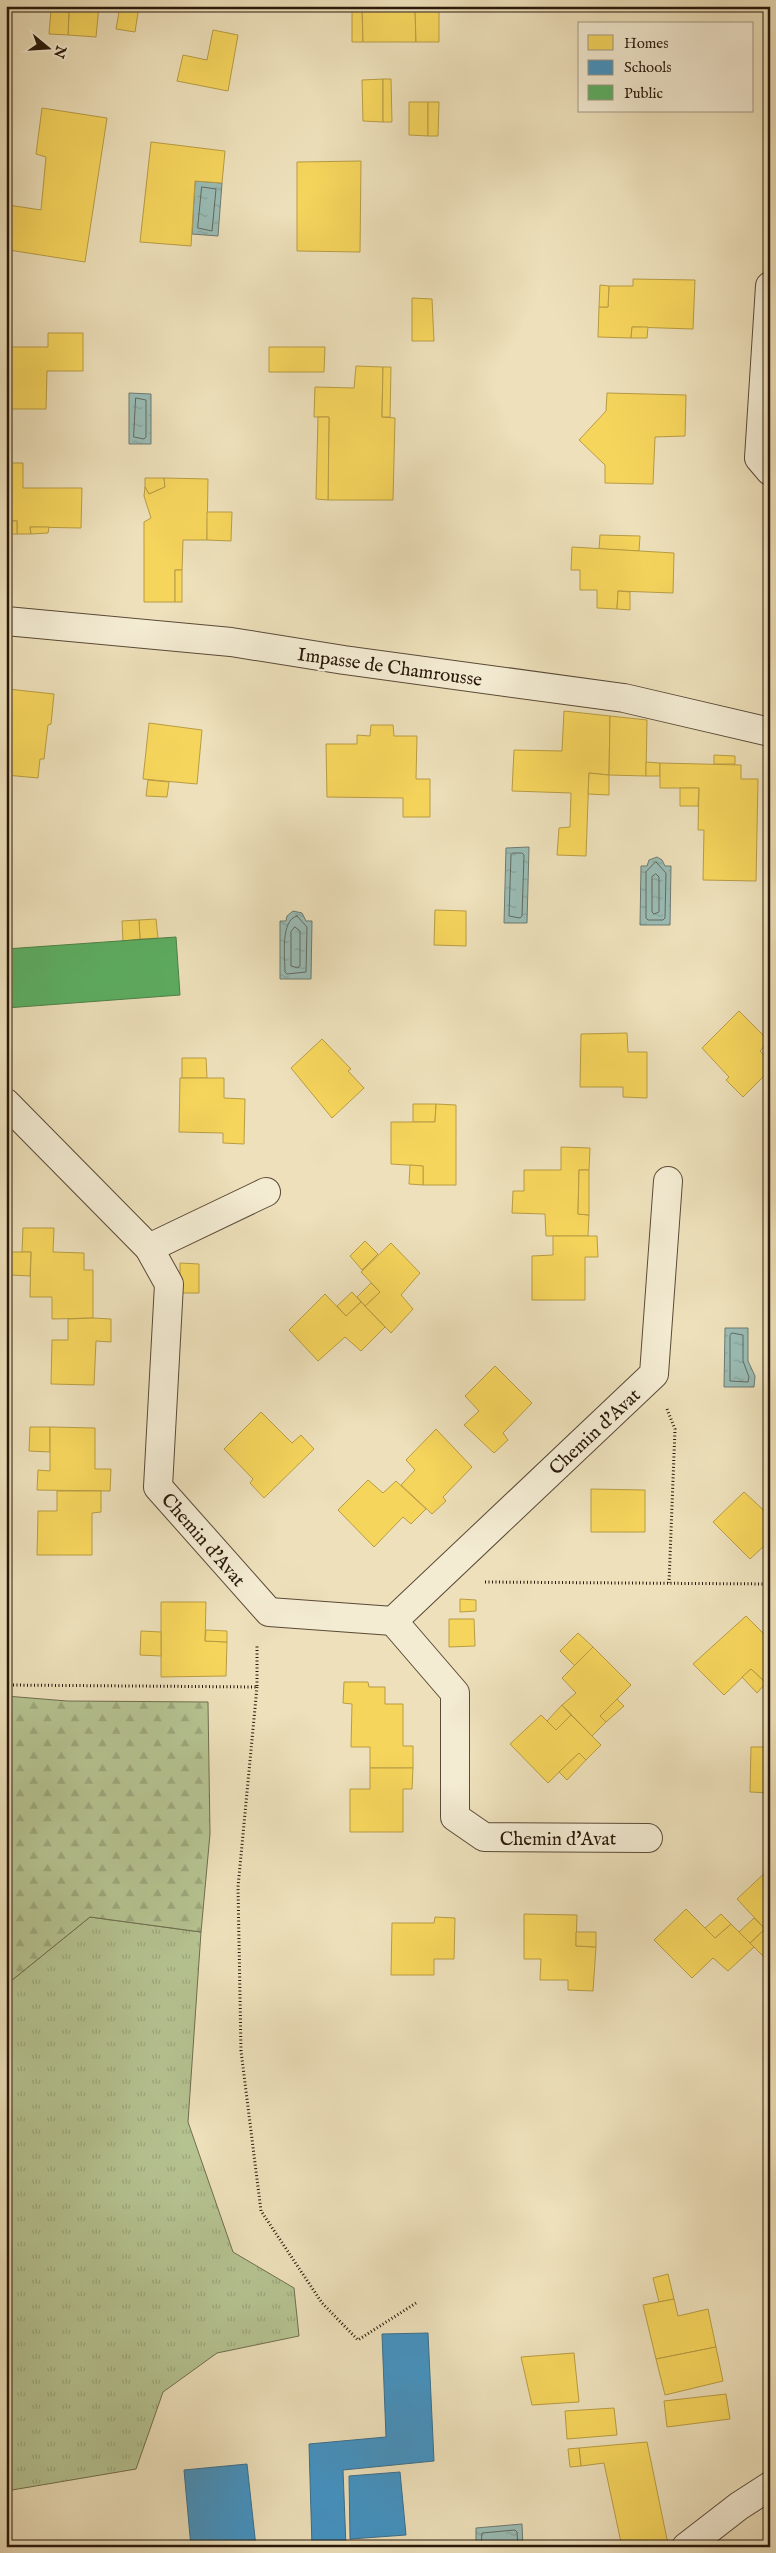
<svg xmlns="http://www.w3.org/2000/svg" width="776" height="2553" viewBox="0 0 776 2553" font-family="'IM FELL English',serif">
<defs>
<pattern id="grass-tufts" width="24" height="20" patternUnits="userSpaceOnUse" patternTransform="scale(1.25)"><rect width="24" height="20" fill="#b5c391"/><path d="M3 7l-1-3M5 7V3M7 7l1-3M15 17l-1-3M17 17v-4M19 17l1-3" fill="none" stroke="#9ca77c"/></pattern>
<pattern id="forest-firs" width="22" height="20" patternUnits="userSpaceOnUse" patternTransform="scale(1.25)"><rect width="22" height="20" fill="#b5c391"/><path d="M5 1l3.5 6h-7zM16 11l3.5 6h-7z" fill="#9ca77c"/></pattern>
<pattern id="water-ripples" width="26" height="14" patternUnits="userSpaceOnUse" patternTransform="scale(1.25)"><rect width="26" height="14" fill="#9abcb5"/><path d="M2 4q2-2 4 0t4 0M15 11q2-2 4 0t4 0" fill="none" stroke="#85a19a"/></pattern>
</defs>
<rect width="100%" height="100%" fill="#ede0ba"/>
<filter id="stains"><feTurbulence type="fractalNoise" baseFrequency=".004" numOctaves="4"/><feColorMatrix values="0 0 0 0 .2 0 0 0 0 .09 0 0 0 0 .02 0 0 0 .5 -.17"/></filter>
<radialGradient id="worn" r=".72"><stop offset=".6" stop-color="#630" stop-opacity="0"/><stop offset="1" stop-color="#630" stop-opacity=".3"/></radialGradient>
<!-- grass -->
<path fill="url(#grass-tufts)" stroke="#6f6e4e" d="M90,1917L201,1932L188,2122L233,2252L294,2288L299,2336L217,2353L163,2392L136,2469L6,2491V1985Z"/>
<!-- forest -->
<path fill="url(#forest-firs)" stroke="#6f6e4e" d="M6,1696L67,1701L208,1702L210,1834L201,1932L90,1917L6,1985Z"/>
<!-- water -->
<g fill="url(#water-ripples)" stroke="#6d7a71">
<path d="M195,181L222,183L218,236L192,234Z"/>
<path d="M129,393L151,394V444H129Z"/>
<path d="M529,847L527,923H504L506,848Z"/>
<path d="M657,857L662,860L665,866H671L670,925H640L641,866H647L649,860Z"/>
<path d="M293,911L302,913L306,921H312L311,979H280V921H286L287,916Z"/>
<path d="M725,1328H748V1361L755,1376L754,1387H724Z"/>
<path d="M522,2524L523,2547H476V2528Z"/>
</g>
<!-- homes -->
<g fill="#f6d55c" stroke="#b89c44">
<path d="M46,6H99L96,37L68,35L69,12L46,9Z"/>
<path d="M120,6H139L135,32L116,29Z"/>
<path d="M352,6H362L363,42H352Z"/>
<path d="M362,6H415L416,42H363Z"/>
<path d="M51,10L69,12L68,35L49,34Z"/>
<path d="M415,10L439,11V42H416Z"/>
<path d="M213,30L238,35L228,91L177,81L183,55L207,60Z"/>
<path d="M383,79V122L363,121L362,80Z"/>
<path d="M383,79H391L392,122H383Z"/>
<path d="M409,102H428V136L409,135Z"/>
<path d="M428,102H439L438,136H428Z"/>
<path d="M42,108L107,118L85,262L9,250L11,236L6,235L8,205L41,210L46,157L36,154Z"/>
<path d="M151,142L225,151L222,183L195,181L191,246L140,242Z"/>
<path d="M361,161L360,252L297,251V162Z"/>
<path d="M633,279L695,280L693,329L632,327L631,338L598,337L599,307H608L609,286H633Z"/>
<path d="M600,285L609,286L608,307H599Z"/>
<path d="M412,298L432,299L434,341H412Z"/>
<path d="M632,327H648L647,338H631Z"/>
<path d="M48,333H83V371H47L46,409H6V347H48Z"/>
<path d="M269,347H325L324,372H269Z"/>
<path d="M356,366L383,367L382,417L395,418L393,500H328L329,417H314L315,387L354,388Z"/>
<path d="M383,367H391L390,417H382Z"/>
<path d="M607,393L686,395L685,436L655,437L653,484L605,483V465L579,440L606,411Z"/>
<path d="M318,417H329L328,500L316,499Z"/>
<path d="M6,463H23V488H82L81,528L30,527L31,534H17V521H6Z"/>
<path d="M145,478H164L165,487L149,494L145,487Z"/>
<path d="M164,478L208,479L207,540H183L182,570H175V602H144V522L151,518L144,496L145,487L149,494L165,487Z"/>
<path d="M207,512H232L231,541L207,540Z"/>
<rect x="6" y="521" width="11" height="13"/>
<path d="M30,527H49L48,533L31,534Z"/>
<path d="M600,535L640,536L639,551L599,549Z"/>
<path d="M572,547L674,553L673,593L618,591L617,609L597,608V590H580V570H571Z"/>
<rect x="175" y="570" width="7" height="32"/>
<path d="M618,591L630,592V610L617,609Z"/>
<path d="M8,689L54,694L51,724L48,725L44,759H40L38,778L6,775Z"/>
<path d="M564,711L610,716L609,775L589,773L586,856L557,855L559,828L570,827L571,793L512,791L514,750L562,751Z"/>
<path d="M610,716L647,720L646,776L609,775Z"/>
<path d="M149,723L202,730L197,784L143,779Z"/>
<path d="M371,725H393L394,736H417L416,779H430V817H403V798L327,797L326,744H357V735L370,736Z"/>
<path d="M714,755L735,756V764H714Z"/>
<path d="M646,762L660,763V776H646Z"/>
<path d="M660,763L741,765V779H758L756,881L703,880L704,830H698L699,788H660Z"/>
<path d="M589,773L609,775V795L588,794Z"/>
<path d="M148,780L169,782L167,797L146,796Z"/>
<path d="M680,788H699L698,806H680Z"/>
<path d="M435,910L466,911V946L434,945Z"/>
<path d="M156,919L158,938L140,939L139,920Z"/>
<path d="M139,920L140,939L123,941L122,921Z"/>
<path d="M739,1011L769,1041L760,1051L770,1061V1070L743,1097L726,1080L729,1077L702,1048Z"/>
<path d="M627,1033L628,1052H647V1098L623,1097V1087H580L581,1034Z"/>
<path d="M322,1039L351,1069L348,1071L364,1088L332,1118L291,1068Z"/>
<path d="M182,1058H206L207,1078H182Z"/>
<path d="M180,1078H224V1098L245,1099L244,1144L223,1143V1133L179,1132Z"/>
<path d="M413,1104H436L435,1122H413Z"/>
<path d="M436,1104L456,1105V1185H423V1166L391,1164V1122H435Z"/>
<path d="M561,1147L590,1148L589,1170H579L578,1214L589,1215L588,1236H546L545,1214L512,1213L513,1191H524V1170H561Z"/>
<path d="M410,1165L423,1166V1185L409,1184Z"/>
<path d="M579,1170H589V1215L578,1214Z"/>
<path d="M23,1228H54L53,1252L84,1253V1270H93V1318L52,1319V1297H30L31,1252H22Z"/>
<path d="M553,1236H597L598,1257H585V1300H532V1256L553,1255Z"/>
<path d="M365,1241L378,1254L362,1270L350,1256Z"/>
<path d="M391,1243L420,1273L401,1295L413,1309L391,1333L365,1306L380,1292L361,1272Z"/>
<path d="M11,1252H31L30,1276L11,1275Z"/>
<path d="M180,1263L199,1264V1293H180Z"/>
<path d="M371,1283L380,1292L365,1306L357,1297Z"/>
<path d="M352,1292L361,1302L346,1316L337,1306Z"/>
<path d="M325,1294L346,1316L361,1302L385,1327L361,1351L345,1337L318,1361L289,1330Z"/>
<path d="M93,1318L111,1319V1342L96,1341L94,1385L51,1384L52,1340H68V1319Z"/>
<path d="M495,1366L532,1403L503,1433L508,1440L494,1453L464,1425L479,1411L465,1396Z"/>
<path d="M261,1412L292,1443L301,1435L314,1449L264,1498L250,1483L253,1479L224,1449Z"/>
<path d="M30,1427H50V1452L29,1451Z"/>
<path d="M50,1427L95,1428V1469H111L110,1491L37,1490L38,1470L50,1471Z"/>
<path d="M436,1429L472,1467L443,1497L446,1501L432,1514L401,1485L415,1470L406,1460Z"/>
<path d="M368,1480L383,1493L396,1481L426,1509L411,1524L403,1517L374,1547L338,1510Z"/>
<path d="M591,1489L645,1490V1532H591Z"/>
<path d="M57,1491H101V1512L92,1513V1555H37L38,1511H57Z"/>
<path d="M744,1492L770,1516V1551L764,1546L750,1559L713,1522Z"/>
<path d="M460,1599L476,1600V1611L460,1612Z"/>
<path d="M161,1602H206L205,1641L227,1642L226,1676L161,1677Z"/>
<path d="M746,1616L770,1640V1680L766,1683L751,1669L724,1695L693,1664Z"/>
<path d="M449,1619H474L475,1646L449,1647Z"/>
<path d="M206,1630L227,1631V1642L205,1641Z"/>
<path d="M141,1631L161,1632V1656L140,1655Z"/>
<path d="M578,1633L593,1647L575,1666L560,1651Z"/>
<path d="M593,1647L631,1685L600,1716L606,1722L592,1736L562,1705L576,1693L562,1678Z"/>
<path d="M751,1669L766,1683L757,1693L742,1677Z"/>
<path d="M344,1682H368L369,1687H385V1704H403V1746H413V1768H370V1747H351L352,1704L343,1703Z"/>
<path d="M617,1699L624,1706L606,1722L600,1716Z"/>
<path d="M562,1705L571,1715L556,1730L547,1721Z"/>
<path d="M541,1715L556,1730L571,1715L601,1745L586,1760L579,1753L548,1783L510,1744Z"/>
<path d="M751,1747H770V1793L750,1792Z"/>
<path d="M579,1753L586,1760L567,1780L559,1772Z"/>
<path d="M370,1768H413L412,1789H403V1832H350V1789H370Z"/>
<path d="M769,1869L770,1870V1963L750,1943L765,1929L737,1899Z"/>
<path d="M686,1909L715,1938L731,1924L754,1947L728,1971L713,1958L692,1978L654,1940Z"/>
<path d="M524,1914L577,1915L576,1946L596,1947L593,1991L568,1990V1980H540L541,1959H524Z"/>
<path d="M721,1914L731,1924L715,1938L705,1928Z"/>
<path d="M435,1917L455,1918L454,1959H434V1975H391L392,1923H434Z"/>
<path d="M754,1918L765,1929L750,1943L739,1932Z"/>
<path d="M576,1932H596V1947L576,1946Z"/>
<path d="M668,2274L674,2299L659,2302L653,2278Z"/>
<path d="M674,2299L678,2316L708,2309L716,2347L656,2359L643,2305Z"/>
<path d="M716,2347L723,2381L665,2395L656,2359Z"/>
<path d="M574,2353L579,2402L532,2405L521,2357Z"/>
<path d="M726,2394L730,2419L667,2427L664,2401Z"/>
<path d="M614,2408L617,2435L567,2439L565,2411Z"/>
<path d="M647,2442L668,2544L660,2547H622L604,2463L581,2466L579,2448Z"/>
<path d="M579,2448L581,2466L570,2467L568,2449Z"/>
</g>
<!-- schools -->
<g fill="#4393c3" stroke="#3b6e8c">
<path d="M428,2333L434,2461L343,2470L346,2547H312L309,2444L386,2437L382,2334Z"/>
<path d="M247,2464L256,2547H191L184,2470Z"/>
<path d="M400,2472L406,2535L350,2539L349,2476Z"/>
</g>
<!-- public -->
<path fill="#5aae61" stroke="#4b8147" d="M176,937L180,995L6,1008V949Z"/>
<g fill="none" stroke-linecap="round" stroke-linejoin="round">
<!-- shore -->
<g stroke="#626a60" stroke-width="1">
<path d="M202,187L216,189L212,231L198,228Z"/>
<path d="M136,398L146,400V437L144,439L134,437Z"/>
<path d="M513,853H522L524,855L522,916L520,918L509,916L511,855Z"/>
<path d="M656,862L666,873L665,918L663,920H648L646,918V872Z"/>
<path d="M656,874L659,877V912L654,914L652,912V877Z"/>
<path d="M297,916L307,927L306,972L287,974L285,972C285,957 280,920 297,916Z"/>
<path d="M295,927L300,931V966L298,968L291,966V932Z"/>
<path d="M732,1333L743,1335V1361L749,1377L748,1382L730,1381V1336Z"/>
<path d="M481,2547L482,2533L515,2530L517,2532L518,2547"/>
</g>
<!-- minor casing -->
<g stroke="#5a4a37" stroke-width="30">
<g id="minor">
<path d="M770,286L759,458L770,471"/>
<path d="M6,621L231,642L344,660L624,698L770,732"/>
<path d="M6,1103L149,1248L169,1284L158,1487L269,1612L393,1621L654,1374L668,1181"/>
<path d="M149,1248L266,1192"/>
<path d="M393,1621L455,1693V1817L484,1837L648,1838"/>
<path d="M686,2547L739,2506L770,2486"/>
</g>
</g>
<!-- path -->
<g stroke="#29180b" stroke-width="3" stroke-dasharray="1 2.5" stroke-linecap="butt">
<path d="M667,1409L675,1429L669,1583"/>
<path d="M485,1582L770,1584"/>
<path d="M6,1685L257,1687V1644"/>
<path d="M257,1687L238,1887L241,2051L261,2211L322,2303L358,2340L416,2303"/>
</g>
<!-- minor -->
<use href="#minor" stroke="#f3ebd2" stroke-width="28"/>
</g>
<g text-anchor="middle" stroke-width="5" stroke-linejoin="round" paint-order="stroke">
<!-- street labels -->
<g font-size="19" fill="#29180b" stroke="#f3ebd2">
<text transform="translate(390 666) rotate(8)" y="7">Impasse de Chamrousse</text>
<text transform="translate(594 1431) rotate(-43)" y="7">Chemin d'Avat</text>
<text transform="translate(204 1539) rotate(49)" y="7">Chemin d'Avat</text>
<text x="558" y="1845">Chemin d'Avat</text>
</g>
</g>
<!-- margin -->
<rect width="776" height="2553" fill="none" stroke="#ede0ba" stroke-width="25"/>
<rect x="8" y="8" width="761" height="2538" fill="none" stroke="#29180b" stroke-width="2.5"/>
<rect x="12" y="12" width="751" height="2528" fill="none" stroke="#29180b"/>
<!-- legend -->
<rect x="578" y="22" width="175" height="90" fill="#f3ebd2" stroke="#a29782"/>
<rect x="588" y="35" width="25" height="15" fill="#f6d55c" stroke="#a29782"/>
<text x="624" y="48" font-size="15" fill="#29180b">Homes</text>
<rect x="588" y="60" width="25" height="15" fill="#4393c3" stroke="#a29782"/>
<text x="624" y="72" font-size="15" fill="#29180b">Schools</text>
<rect x="588" y="85" width="25" height="15" fill="#5aae61" stroke="#a29782"/>
<text x="624" y="98" font-size="15" fill="#29180b">Public</text>
<!-- north arrow -->
<g transform="translate(48 48) rotate(108)" stroke="#f3ebd2" stroke-width="4" paint-order="stroke">
<path d="M0-4L9 19L0 12L-9 19Z" fill="#29180b"/>
<text y="-8" font-size="14" font-weight="bold" text-anchor="middle" fill="#29180b">N</text>
</g>
<rect width="100%" height="100%" filter="url(#stains)"/>
<rect width="100%" height="100%" fill="url(#worn)"/>
</svg>
